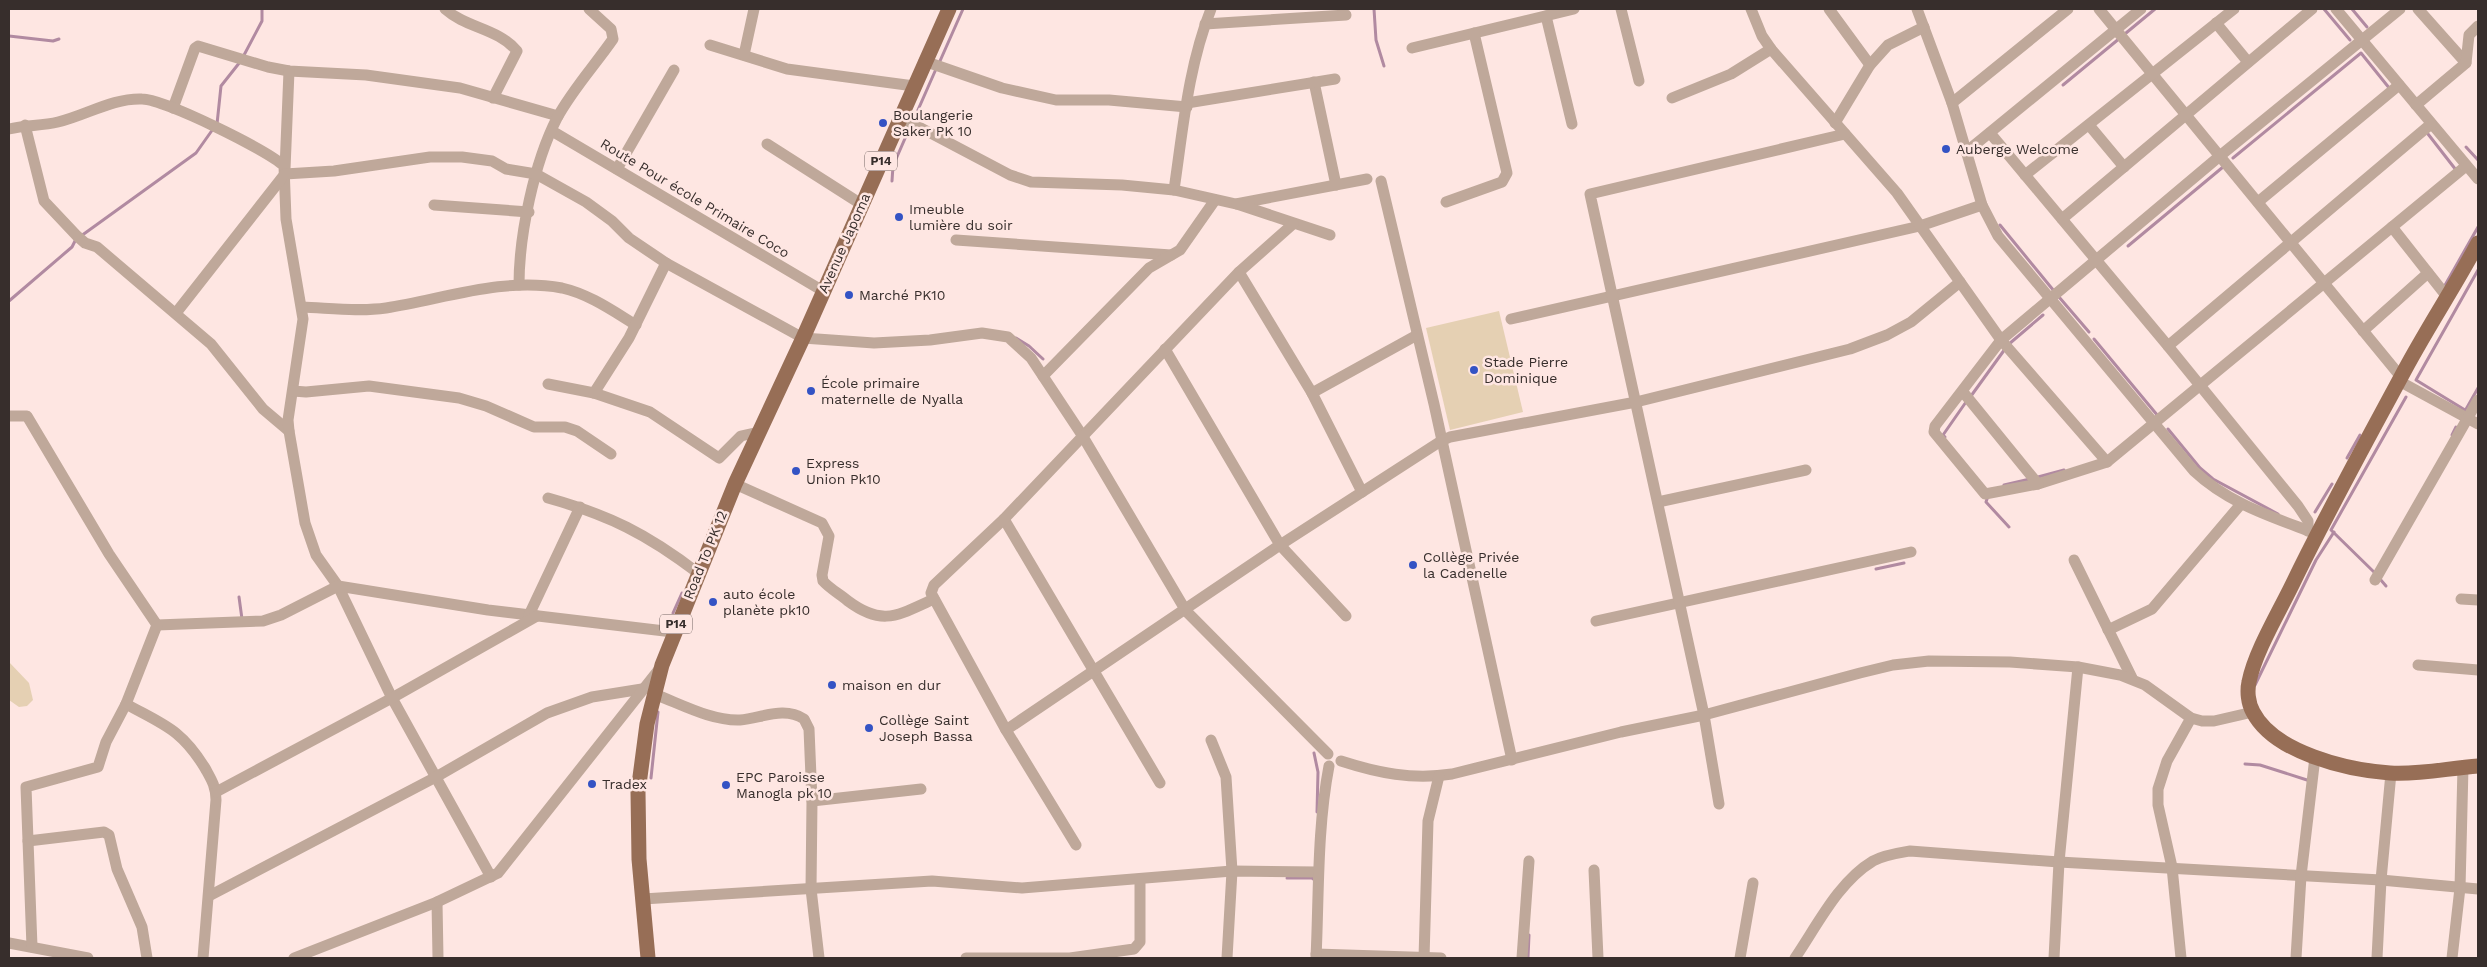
<svg xmlns="http://www.w3.org/2000/svg" width="2487" height="967" viewBox="0 0 2487 967" font-family="'Work Sans',sans-serif">
<rect width="100%" height="100%" fill="#fee6e2"/>
<!-- green -->
<g fill="#e5d0b3">
<path d="M1499,311L1523,412L1450,430L1426,328Z"/>
<path d="M9,662L29,683L33,700L27,706L19,707L9,700Z"/>
</g>
<g fill="none" stroke-linecap="round" stroke-linejoin="round">
<!-- stream -->
<g stroke="#b18aa1" stroke-width="3">
<path d="M1374,9L1376,40L1384,66"/>
<path d="M2324,9L2350,40"/>
<path d="M2352,9L2367,27"/>
<path d="M2126,33L2155,9"/>
<path d="M9,36L53,41L59,39"/>
<path d="M243,57L262,21V9"/>
<path d="M940,61L963,9"/>
<path d="M2063,85L2120,38"/>
<path d="M914,119L936,69"/>
<path d="M217,124L221,86L240,62"/>
<path d="M2428,134L2456,170"/>
<path d="M2466,147L2478,160"/>
<path d="M2233,158L2361,53L2390,89"/>
<path d="M892,181L893,166L910,127"/>
<path d="M2000,225L2054,291"/>
<path d="M81,236L196,153L213,129"/>
<path d="M2128,246L2223,167"/>
<path d="M2444,287L2478,227"/>
<path d="M2059,297L2089,332"/>
<path d="M9,301L72,247L76,239"/>
<path d="M1016,338L1029,346L1043,359"/>
<path d="M2094,339L2158,416"/>
<path d="M2009,344L2043,315"/>
<path d="M1971,396L2005,349"/>
<path d="M2465,410L2416,380L2478,270"/>
<path d="M2465,411L2478,388"/>
<path d="M2168,429L2200,468L2213,479L2278,514"/>
<path d="M2452,435L2456,427"/>
<path d="M1945,437L1943,435L1966,402"/>
<path d="M2347,458L2360,435"/>
<path d="M2038,477L2064,470"/>
<path d="M2004,485L2030,479"/>
<path d="M1987,499L1986,502L2009,527"/>
<path d="M2315,512L2332,484"/>
<path d="M1876,569L1904,563"/>
<path d="M2376,574L2331,530L2406,397"/>
<path d="M2380,579L2386,586"/>
<path d="M239,597L242,619"/>
<path d="M673,613L682,593"/>
<path d="M2255,685L2316,560L2334,532"/>
<path d="M1314,753L1318,772L1317,812"/>
<path d="M2245,764L2260,765L2307,780"/>
<path d="M651,778L658,712"/>
<path d="M1287,878H1312L1316,881"/>
<path d="M1528,958L1529,935"/>
</g>
<!-- minor -->
<g stroke="#bfa89a" stroke-width="11">
<path d="M445,9C466,28 498,28 517,51L493,98"/>
<path d="M1621,9L1639,81"/>
<path d="M1829,9L1870,65"/>
<path d="M1917,9L1952,103L1982,205L1998,236L2194,471C2229,504 2273,517 2317,534"/>
<path d="M2099,9L2401,377"/>
<path d="M2336,9L2478,179"/>
<path d="M2418,9L2466,63"/>
<path d="M1546,16L1572,124"/>
<path d="M2216,23L2248,62"/>
<path d="M1205,24L1346,15"/>
<path d="M710,45L787,69L914,86"/>
<path d="M1412,48L1574,9"/>
<path d="M744,55L754,9"/>
<path d="M924,61L1002,88L1056,100H1109L1187,107"/>
<path d="M1314,82L1336,185"/>
<path d="M1672,98L1731,74L1771,49"/>
<path d="M1187,103L1335,79"/>
<path d="M1952,103L2068,9"/>
<path d="M2416,105L2466,63L2469,35L2478,26"/>
<path d="M173,108L195,48L198,46L268,67L289,71L366,75L460,88L558,116"/>
<path d="M902,118L1010,175L1031,182L1122,185L1174,190L1236,204L1367,179"/>
<path d="M1835,123L1870,65L1888,45L1924,27"/>
<path d="M25,125L44,201L77,236L85,243L97,247L211,344L263,409L289,431"/>
<path d="M2089,125L2124,167"/>
<path d="M9,129C25,125 42,126 58,122C87,115 112,98 142,99C164,99 267,150 284,166L286,219L303,319L288,420L289,431L305,523L316,555L338,586L392,698L491,877"/>
<path d="M552,131L823,291"/>
<path d="M1990,133L2168,346L2298,506L2308,521V531"/>
<path d="M767,144L861,204"/>
<path d="M1966,152L2141,9"/>
<path d="M285,169L289,71"/>
<path d="M617,169L674,70"/>
<path d="M2025,175L2234,9"/>
<path d="M1381,181L1434,404L1512,760"/>
<path d="M1174,190C1183,129 1188,67 1211,9"/>
<path d="M1446,202L1502,182L1507,173L1474,33"/>
<path d="M2258,202L2399,85"/>
<path d="M1237,204L1330,235"/>
<path d="M434,205L529,212"/>
<path d="M2062,219L2312,9"/>
<path d="M2392,227L2448,298"/>
<path d="M956,240L1171,255"/>
<path d="M1239,272L1293,224"/>
<path d="M1960,282L2001,340L2107,462"/>
<path d="M519,285C519,235 534,163 557,118C572,90 595,65 613,39L611,29L589,9"/>
<path d="M302,307C329,308 359,312 386,308C444,299 502,277 562,288C589,294 613,311 636,325"/>
<path d="M176,313L285,174L334,171L430,157H462L492,161L506,169L536,174L586,202L612,221L629,238L666,263L803,338L874,343L930,340L982,333L1008,337L1031,358L1082,435L1186,611L1328,754"/>
<path d="M1511,319L1920,226L1982,205"/>
<path d="M2363,331L2428,273"/>
<path d="M2168,346L2431,124"/>
<path d="M1165,349L1280,545L1346,616"/>
<path d="M1043,376L1149,268L1180,250L1215,200"/>
<path d="M2399,381L2478,424"/>
<path d="M548,384L594,393L650,412L719,458L741,436L759,432"/>
<path d="M293,391L306,392L369,386L459,398L486,406L534,427H565L577,431L611,454"/>
<path d="M1963,392L2038,484L2107,462L2466,166"/>
<path d="M594,393L629,338L666,263"/>
<path d="M1312,393L1417,335"/>
<path d="M9,416H27L109,554L157,625L263,621L281,615L338,586L488,610L673,632"/>
<path d="M735,484L822,523L829,536L822,575L823,581C830,589 840,594 848,601C883,627 898,615 934,599"/>
<path d="M2038,484L1985,494L1934,432L1935,426L2001,340L2221,155L2400,9"/>
<path d="M548,498C609,515 647,534 698,573"/>
<path d="M1658,502L1806,470"/>
<path d="M1004,519L1160,783"/>
<path d="M2074,560L2132,678"/>
<path d="M2375,580L2478,400"/>
<path d="M2461,599L2478,600"/>
<path d="M529,615L580,507"/>
<path d="M1596,621L1911,552"/>
<path d="M2108,630L2152,609L2241,504"/>
<path d="M2418,665L2478,670"/>
<path d="M654,694C681,704 711,721 740,720C762,718 784,706 804,719L809,729L812,801L811,889L819,958"/>
<path d="M126,704C164,725 181,729 205,768C211,779 216,786 216,800L203,958"/>
<path d="M1006,730L1280,545L1441,441L1450,437L1636,402L1850,349L1887,335L1911,322L1960,282L1897,193L1771,49L1762,36L1751,9"/>
<path d="M1211,740L1226,777L1232,871L1227,958"/>
<path d="M1341,761C1378,773 1412,780 1452,774L1621,732L1704,715L1860,673L1893,665L1929,661L2010,662L2078,667L2120,675L2145,685L2191,718L2202,721H2214L2253,712"/>
<path d="M216,792L392,698L537,616"/>
<path d="M812,801L921,789"/>
<path d="M1719,804L1704,715L1590,194L1845,134"/>
<path d="M28,841L104,832L109,835L117,869L142,927L147,958"/>
<path d="M1076,845L1006,730L931,593L934,585L1004,519L1239,272L1312,393L1362,492"/>
<path d="M1594,870L1598,958"/>
<path d="M209,896L436,777L547,713L592,697L642,689"/>
<path d="M643,899L932,881L1022,888L1232,871L1318,872"/>
<path d="M437,902L438,958"/>
<path d="M9,943L88,958"/>
<path d="M32,947L26,787L98,767L106,742L126,704L157,625"/>
<path d="M1316,954L1441,958"/>
<path d="M294,958L437,902L498,873L661,667"/>
<path d="M966,958H1070L1134,949L1140,942V879"/>
<path d="M1316,958C1319,894 1317,829 1329,766"/>
<path d="M1424,958L1428,821L1439,776"/>
<path d="M1522,958L1529,861"/>
<path d="M1740,958L1753,883"/>
<path d="M1795,958C1817,926 1838,882 1873,861C1884,855 1898,853 1910,851L2059,862L2381,880L2478,889"/>
<path d="M2054,958L2059,862L2078,667"/>
<path d="M2181,958L2172,867L2158,805V789L2167,761L2191,718"/>
<path d="M2296,958L2301,876L2315,757"/>
<path d="M2377,958L2381,880L2391,773"/>
<path d="M2452,958L2460,888L2463,767"/>
</g>
<!-- primary -->
<g stroke="#976e56" stroke-width="15">
<path d="M2478,243C2454,288 2425,331 2401,377C2365,444 2328,511 2295,579C2281,609 2255,651 2249,682C2247,691 2248,703 2253,712C2274,753 2348,770 2390,773C2419,775 2449,768 2478,766"/>
<path d="M648,958L639,859L638,792L647,724L662,665L735,484L803,338L949,9"/>
</g>
</g>
<!-- markers -->
<g fill="#3453c4" stroke="#fee6e2" stroke-width="2">
<circle cx="883" cy="123" r="5"/>
<circle cx="1946" cy="149" r="5"/>
<circle cx="899" cy="217" r="5"/>
<circle cx="849" cy="295" r="5"/>
<circle cx="1474" cy="370" r="5"/>
<circle cx="811" cy="391" r="5"/>
<circle cx="796" cy="471" r="5"/>
<circle cx="1413" cy="565" r="5"/>
<circle cx="713" cy="602" r="5"/>
<circle cx="832" cy="685" r="5"/>
<circle cx="869" cy="728" r="5"/>
<circle cx="592" cy="784" r="5"/>
<circle cx="726" cy="785" r="5"/>
</g>
<g text-anchor="middle" stroke-width="5" stroke-linejoin="round" paint-order="stroke">
<!-- shield labels -->
<g fill="#fee6e2" stroke="#736563" stroke-width="1">
<rect x="865" y="151.5" width="32" height="19" rx="4"/>
<rect x="660" y="614.5" width="32" height="19" rx="4"/>
</g>
<g font-size="12" font-weight="bold" fill="#372e2c">
<text x="881" y="165">P14</text>
<text x="676" y="628">P14</text>
</g>
<!-- poi labels -->
<g font-size="14" fill="#372e2c" stroke="#fee6e2" text-anchor="start">
<text x="893" y="120">Boulangerie<tspan x="893" dy="16">Saker PK 10</tspan></text>
<text x="1956" y="154">Auberge Welcome</text>
<text x="909" y="214">Imeuble<tspan x="909" dy="16">lumière du soir</tspan></text>
<text x="859" y="300">Marché PK10</text>
<text x="1484" y="367">Stade Pierre<tspan x="1484" dy="16">Dominique</tspan></text>
<text x="821" y="388">École primaire<tspan x="821" dy="16">maternelle de Nyalla</tspan></text>
<text x="806" y="468">Express<tspan x="806" dy="16">Union Pk10</tspan></text>
<text x="1423" y="562">Collège Privée<tspan x="1423" dy="16">la Cadenelle</tspan></text>
<text x="723" y="599">auto école<tspan x="723" dy="16">planète pk10</tspan></text>
<text x="842" y="690">maison en dur</text>
<text x="879" y="725">Collège Saint<tspan x="879" dy="16">Joseph Bassa</tspan></text>
<text x="736" y="782">EPC Paroisse<tspan x="736" dy="16">Manogla pk 10</tspan></text>
<text x="602" y="789">Tradex</text>
</g>
<!-- street labels -->
<g font-size="14" fill="#372e2c" stroke="#fee6e2">
<text transform="translate(695 198) rotate(31)" y="5">Route Pour école Primaire Coco</text>
<text transform="translate(844 243) rotate(-66)" y="5">Avenue Japoma</text>
<text transform="translate(705 555) rotate(-68)" y="5">Road To PK 12</text>
</g>
</g>
<!-- border -->
<rect width="2487" height="967" fill="none" stroke="#372e2c" stroke-width="20"/>
</svg>
